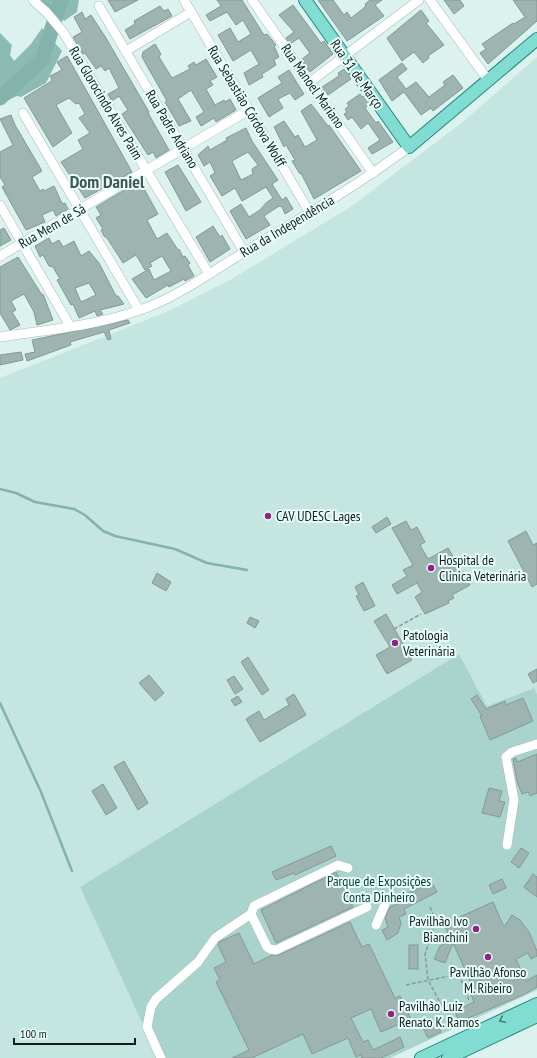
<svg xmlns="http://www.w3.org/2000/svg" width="537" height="1058" viewBox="0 0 537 1058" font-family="'PT Sans Narrow',sans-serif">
<rect width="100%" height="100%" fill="#dbf2ee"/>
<!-- built -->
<path fill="#c5e5e0" d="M537,57V694L533,688L487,706L459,654L80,887L158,1058H0V378L171,310L230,280L352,206L464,121Z"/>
<!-- green -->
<path fill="#a9d4cd" d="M459,654L487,706L534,688L537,694V990L390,1058H158L80,887Z"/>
<!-- forest -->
<g fill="#8cbbb4">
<path d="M43,0H79L77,12L64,21Z"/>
<path d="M42,28L62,51L46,83L21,97L17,96L0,104V33L12,45L10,55L14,61L31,44Z"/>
</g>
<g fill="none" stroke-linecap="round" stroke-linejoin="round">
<!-- stream -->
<g stroke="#83b3ab" stroke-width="2.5">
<path d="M42,0L56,12"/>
<path d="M0,489L16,493L35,502L74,509L85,515L103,531L115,536L175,549L207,563L247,570"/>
<path d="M0,703L41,792L72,871"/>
</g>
<!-- river -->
<path stroke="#83b3ab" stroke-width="15" d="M0,98L42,60L61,0"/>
</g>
<!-- building -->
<g fill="#9eb4b0" stroke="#849995" fill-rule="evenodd">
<path d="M108,0H138L115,12Z"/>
<path d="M217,0H242L264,35L267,34L276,45L274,46L279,57L274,60L276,65L262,74L263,77L249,85L244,73L259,64L251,50L233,61L218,35L230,28L238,42L251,34L243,20L236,25L227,12L210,21L206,15L221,6Z"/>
<path d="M318,0H333L344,15L347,12L351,18L364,8L366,5L365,4L370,0H382L375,5L384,16L347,41Z"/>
<path d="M444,0H460L464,6L454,14Z"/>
<path d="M513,0H537V21L488,64L480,53L486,49L482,44L513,23L514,24L525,17Z"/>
<path d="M293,5L321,43L324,41L333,54L310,72L301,60L310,53L299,38L290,44L286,38L294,32L279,15Z"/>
<path d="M160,6L164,11L168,9L172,16L130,39L125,30L135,24L134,21Z"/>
<path d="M421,10L429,21L426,23L444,45L428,56L429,58L423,63L414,52L402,61L387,38Z"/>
<path d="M82,12L85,19L91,15L106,38L149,112L148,113L169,150L156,158L153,152L148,155L126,121L122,114L128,110L119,96L112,101L108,94L119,88L109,68L105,71L101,66L96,69L85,53L83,54L73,37L82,32L74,17Z"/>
<path d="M155,44L161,54L159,57L172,78L190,69L188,66L194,62L196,65L206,59L217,77L210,81L213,85L206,89L215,105L224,100L225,102L230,99L236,110L216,122L214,118L201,126L196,117L204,112L191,90L178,99L191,121L179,126L165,102L167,101L142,57L143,52Z"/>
<path d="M67,56L132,172L85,198L61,162L83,149L78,140L90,133L79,118L85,114L79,103L76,104L69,98L56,105L72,133L53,147L24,98L50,82L52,80L50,76L62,70L57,62Z"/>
<path d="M402,63L407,69L397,77L406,89L416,82L429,97L445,85L443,82L453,75L463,88L433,111L431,108L421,115L404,92L392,101L379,80Z"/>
<path d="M344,69L351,79L328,95L322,87L336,78L339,75L338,73Z"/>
<path d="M289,70L304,94L295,100L290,93L278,99L283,108L269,117L258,98L282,83L278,77Z"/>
<path d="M360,94L362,97L364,96L370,104L365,108L376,123L378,121L393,142L372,154L368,148L380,140L368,123L361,129L352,117L348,120L344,114L347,112L345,109L349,106L347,103Z"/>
<path d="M311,104L328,126L329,125L361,171L314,199L301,173L300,174L292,161L295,160L286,145L284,147L274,127L284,121L295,137L298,135L305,147L317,140L301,111Z"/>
<path d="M11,115L15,125L42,171L32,177L40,191L43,189L44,191L54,186L61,201L63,204L65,203L68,209L56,216L53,210L42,215L45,222L26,230L2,187L5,185L0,177V152L13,145L0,119Z"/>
<path d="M246,128L252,141L278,180L272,184L282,200L286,197L293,209L285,214L282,207L279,206L264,216L270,225L246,239L230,211L241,204L249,217L260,210L266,203L273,198L266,187L242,201L235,188L222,196L210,176L215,173L210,162L204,166L198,155L208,146L210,150L227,140L226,138ZM248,152L258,165L252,169L253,174L241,180L232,161Z"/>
<path d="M178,165L201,202L186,211L165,172Z"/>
<path d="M141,180L143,184L142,185L158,214L147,220L157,239L167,233L178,250L179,249L183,257L185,256L190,263L188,265L194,276L185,281L184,279L169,287L168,285L146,298L132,279L149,269L154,280L171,271L162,256L150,263L152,266L145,270L136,255L123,263L107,238L104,236L101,230L103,229L96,218L101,215L96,207Z"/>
<path d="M213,226L220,237L222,235L230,249L210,262L196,237Z"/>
<path d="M4,228L11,240L0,246V230Z"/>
<path d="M49,238L52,244L59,240L63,247L74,241L81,256L89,251L99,263L116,296H118L124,304L100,310L103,314L97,316L95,311L79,318L73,304L71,305L57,280L60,279L53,267L49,266L43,255L40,257L35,246ZM89,283L96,295L81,302L75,288Z"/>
<path d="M18,257L42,295L43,294L53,320L37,325L34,312L24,294L11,301L16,310L12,312L20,325L10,330L0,313V267Z"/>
<path d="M128,320L130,323L109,330L111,339L108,340L104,332L70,342L71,345L27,361L25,354L35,352L32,340Z"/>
<path d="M21,352L23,360L0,365V355Z"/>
<path d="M387,517L391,524L376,533L372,527Z"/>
<path d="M406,521L411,530L417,527L425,542L420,545L428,559L448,548L470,585L452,595L454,598L448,601L449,603L425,614L415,597L422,592L417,583L397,594L392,585L407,576L403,570L413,565L392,528Z"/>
<path d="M526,531L533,545L537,543V584L532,587L508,541Z"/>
<path d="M157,573L171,582L166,591L152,583Z"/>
<path d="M363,582L375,606L364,611L356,596L359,595L355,587Z"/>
<path d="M386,614L412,660L387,674L376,655L390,647L374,621Z"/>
<path d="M250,617L259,621L255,628L247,623Z"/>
<path d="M248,657L269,690L262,695L241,662Z"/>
<path d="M537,669V681L533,683L528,674Z"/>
<path d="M149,675L164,693L155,701L139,683Z"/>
<path d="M234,676L243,689L235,694L227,680Z"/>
<path d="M294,694L306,715L260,742L246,719L259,711L264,720L289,705L286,699Z"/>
<path d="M477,695L486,709L505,701L506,705L523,698L533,721L490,740L480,716H482L471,699Z"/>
<path d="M238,696L242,702L235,706L231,700Z"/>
<path d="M537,754V793L530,796L528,792L522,794L517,781L513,759L516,758L517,762Z"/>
<path d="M124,761L148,803L138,810L114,767Z"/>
<path d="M103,784L117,808L106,815L92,791Z"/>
<path d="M489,788L502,791L499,801L505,802L500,817L482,813Z"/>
<path d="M331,846L336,856L295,875L294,873L276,880L272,872Z"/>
<path d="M521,848L529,853L519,868L511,862Z"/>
<path d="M336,872L353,907L276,943L261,910Z"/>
<path d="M533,874L537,877V897L524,887Z"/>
<path d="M502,879L506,888L493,894L489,885Z"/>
<path d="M432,883L437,892L404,909L406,914L399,917L401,923L398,933L387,940L382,930L388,927L385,918L390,907L402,902L400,896Z"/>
<path d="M493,902L504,927L512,915L520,920L529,932L537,951V956L531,959L528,953L516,959L526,981L537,975V987L523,995L459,1022L455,1011L474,1002L468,987L472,985L453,943L445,963L434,959L440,946L451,940L444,924Z"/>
<path d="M350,922L362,947L369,944L395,998L400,996L411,1019L381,1032L371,1009L351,1018L363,1042L368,1040L373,1050L400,1037L404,1047L381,1058H362L361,1055L356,1057L348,1038L312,1054L303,1034L252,1058H232L249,1050L216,982L220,980L214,968L226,962L218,945L219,942L239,933L254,964L272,955H279Z"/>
<rect x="409" y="945" width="9" height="24"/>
<path d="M436,1020L441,1032L428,1038L423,1028Z"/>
</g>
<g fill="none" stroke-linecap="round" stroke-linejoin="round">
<!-- minor casing -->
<g stroke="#a6bbb8" stroke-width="10">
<g id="minor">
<path d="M33,0L48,14L63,32L209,274"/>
<path d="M184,0L310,213"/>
<path d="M252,0L373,173"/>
<path d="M430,0L488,80"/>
<path d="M99,6L244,252"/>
<path d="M126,51L191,12"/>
<path d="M310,82L419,0"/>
<path d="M23,113L139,310"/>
<path d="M0,205L70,326"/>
<path d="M0,256L249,110"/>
<path d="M0,337C46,330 95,326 140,310C178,297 211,272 246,251C301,218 357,186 409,147"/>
<path d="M507,845L514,800L506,757L512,752L537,744"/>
<path d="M348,868L338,865L254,906L251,914L267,947L270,949L276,950L367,907"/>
<path d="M376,925L388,897"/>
<path d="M161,1058L147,1027L151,1007L156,999L198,962L215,938L251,914"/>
</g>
</g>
<!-- major casing -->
<g stroke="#24897e" stroke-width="14">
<g id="major">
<path d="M305,0L409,147L537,39"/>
<path d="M421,1058L537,1004"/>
<path d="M448,1058L537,1016"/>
</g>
</g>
<!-- path -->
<g stroke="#899a97" stroke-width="1.5" stroke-dasharray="4 2" stroke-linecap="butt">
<path d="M394,629L421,614"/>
<path d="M430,907L436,921L425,954L428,980L444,1010"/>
<path d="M406,985L459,974L469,1000"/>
</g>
<!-- minor -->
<use href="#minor" stroke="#fff" stroke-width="9"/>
<!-- major -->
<use href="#major" stroke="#81dcd2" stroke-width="12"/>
</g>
<!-- one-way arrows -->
<defs><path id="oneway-chevron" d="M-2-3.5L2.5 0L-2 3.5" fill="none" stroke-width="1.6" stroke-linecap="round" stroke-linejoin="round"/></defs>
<use stroke="#4a7c76" href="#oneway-chevron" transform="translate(502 1020) rotate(155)"/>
<!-- markers -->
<g fill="#922283" stroke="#e8fffb" stroke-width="1.5">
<circle cx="268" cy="516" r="4"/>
<circle cx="431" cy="568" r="4"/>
<circle cx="395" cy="643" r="4"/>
<circle cx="476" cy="929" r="4"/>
<circle cx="488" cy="957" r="4"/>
<circle cx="391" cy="1014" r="4"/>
</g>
<g text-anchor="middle" stroke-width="4" stroke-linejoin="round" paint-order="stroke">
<!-- street labels -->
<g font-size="14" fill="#141c1b" stroke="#e8fffb">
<text transform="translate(357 74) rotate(55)" y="5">Rua 31 de Março</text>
<text transform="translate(313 86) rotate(55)" y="5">Rua Manoel Mariano</text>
<text transform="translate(106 103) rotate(59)" y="5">Rua Glorocindo Alves Paim</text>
<text transform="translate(247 106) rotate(59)" y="5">Rua Sebastião Córdova Wolff</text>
<text transform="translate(172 129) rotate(59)" y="5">Rua Padre Adriano</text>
<text transform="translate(52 226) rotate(-30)" y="5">Rua Mem de Sá</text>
<text transform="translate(287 226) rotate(-31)" y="5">Rua da Independência</text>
</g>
<!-- poi labels -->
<g font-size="14" fill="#141c1b" stroke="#e8fffb" text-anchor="start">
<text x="276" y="521">CAV UDESC Lages</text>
<text x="439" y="565">Hospital de<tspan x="439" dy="16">Clinica Veterinária</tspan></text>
<text x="403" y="640">Patologia<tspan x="403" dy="16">Veterinária</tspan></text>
<text x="468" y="926" text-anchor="end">Pavilhão Ivo<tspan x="468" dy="16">Bianchini</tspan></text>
<text x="488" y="977" text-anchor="middle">Pavilhão Afonso<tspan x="488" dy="16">M. Ribeiro</tspan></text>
<text x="399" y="1011">Pavilhão Luiz<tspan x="399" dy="16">Renato K. Ramos</tspan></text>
</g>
<!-- park labels -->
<g font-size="14" fill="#093732" stroke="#e8fffb">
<text x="379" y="886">Parque de Exposições<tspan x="379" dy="16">Conta Dinheiro</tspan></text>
</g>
<!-- district labels -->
<g font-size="18" font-weight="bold" fill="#445754" stroke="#e8fffb">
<text x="107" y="188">Dom Daniel</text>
</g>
</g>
<!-- scale -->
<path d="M14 1038v6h121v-6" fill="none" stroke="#141c1b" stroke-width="2"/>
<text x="20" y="1038" font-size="12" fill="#141c1b" stroke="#e8fffb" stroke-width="3" paint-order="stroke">100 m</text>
</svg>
